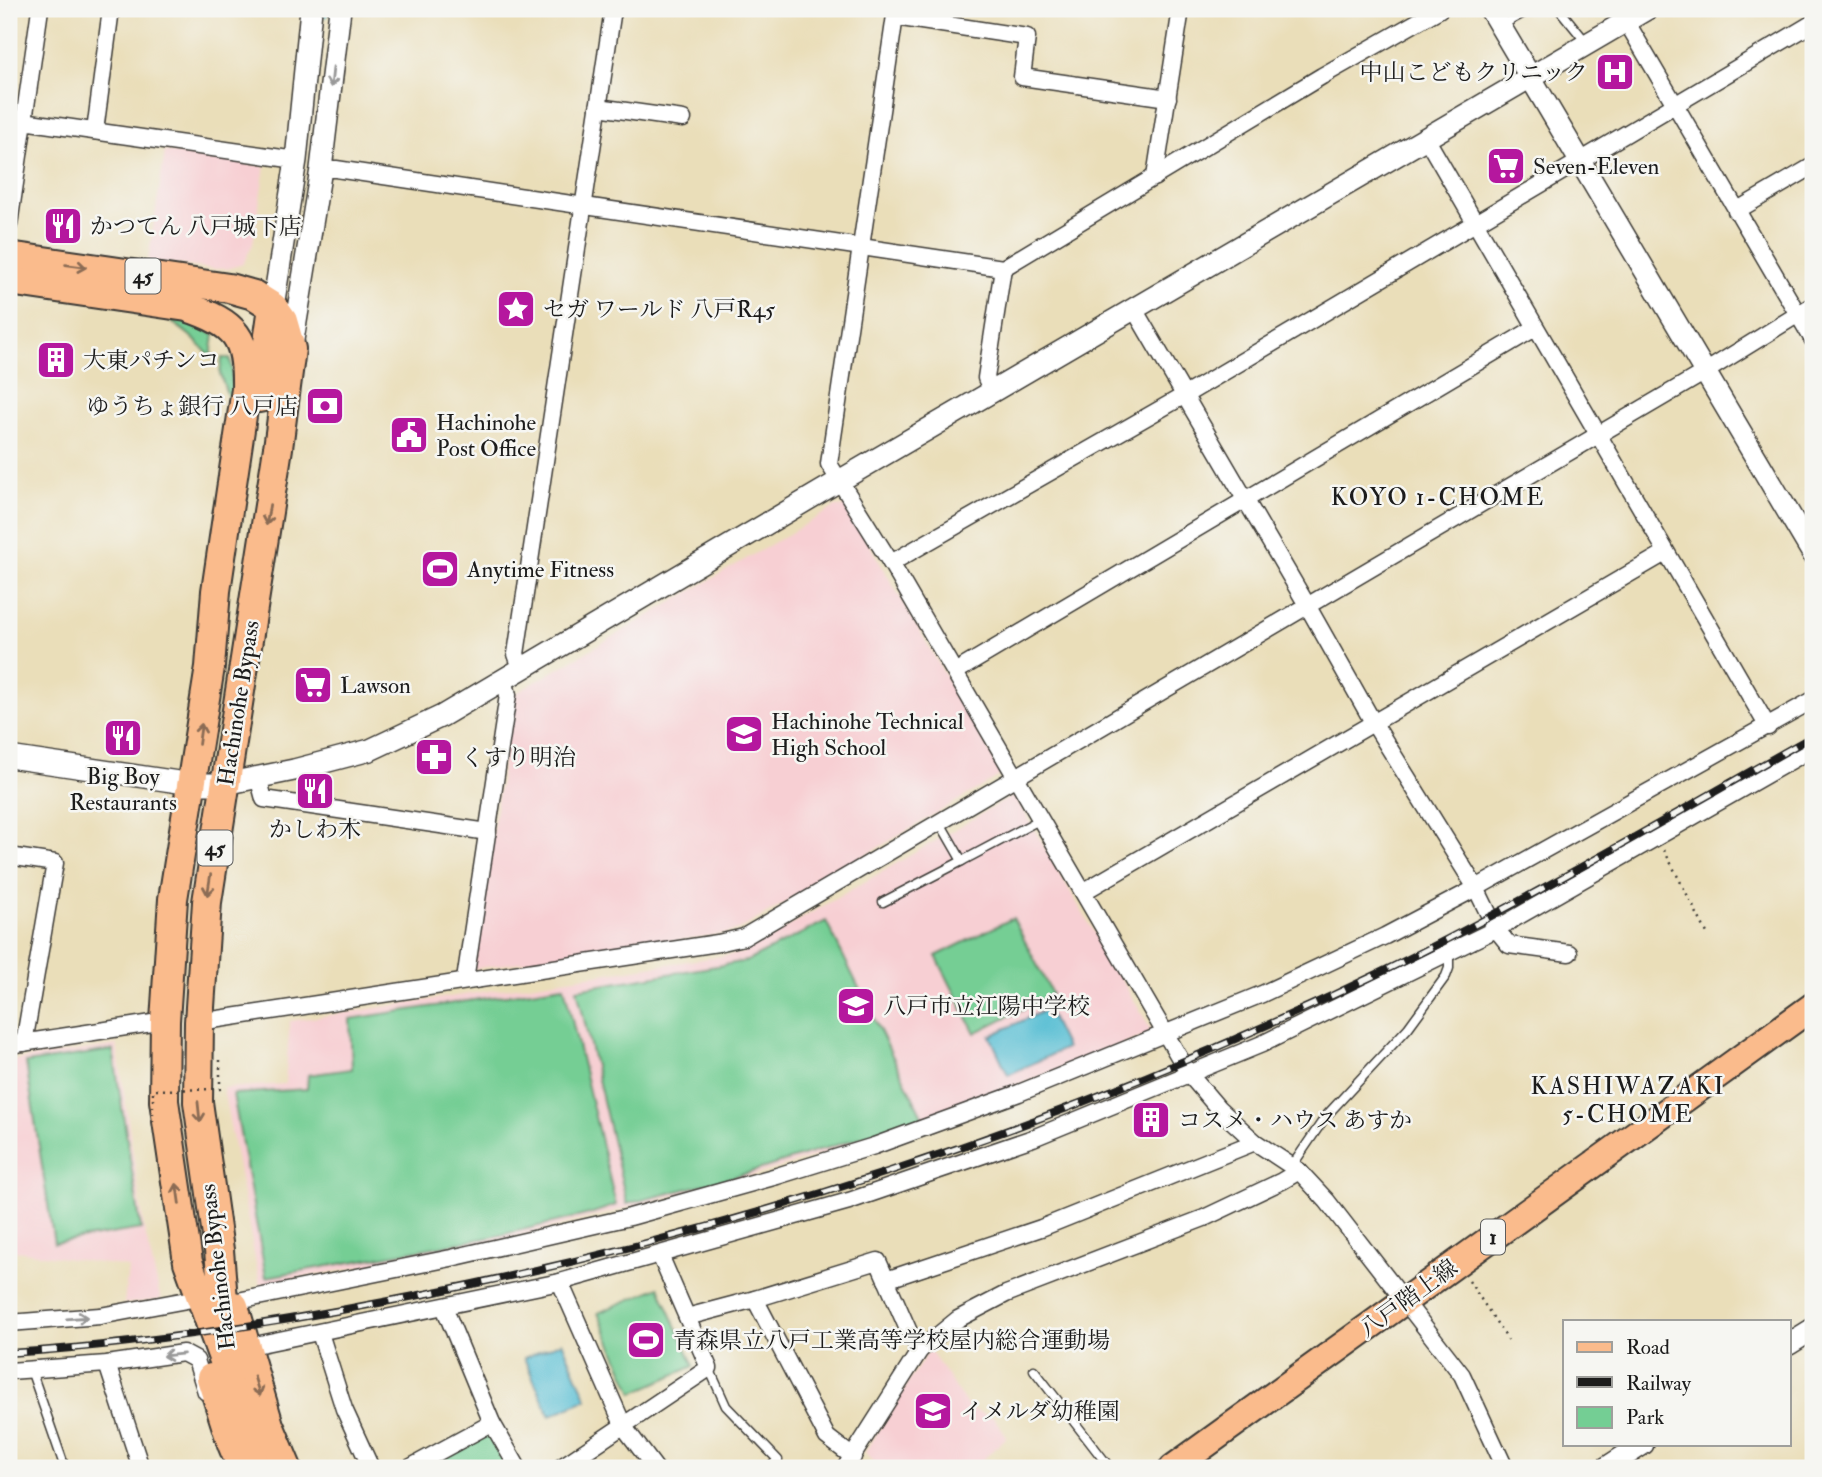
<svg xmlns="http://www.w3.org/2000/svg" width="1822" height="1477" viewBox="0 0 1822 1477" font-family="'IM FELL Double Pica','Noto Serif JP',serif">
<rect width="100%" height="100%" fill="#f6f6f2"/>
<filter id="ink" filterUnits="userSpaceOnUse"><feTurbulence type="fractalNoise" baseFrequency=".0143" numOctaves="2"/><feDisplacementMap in="SourceGraphic" scale="14" xChannelSelector="R" yChannelSelector="G"/><feConvolveMatrix kernelMatrix="1 2 1 2 8 2 1 2 1" color-interpolation-filters="sRGB"/></filter>
<filter id="wash" filterUnits="userSpaceOnUse"><feTurbulence type="fractalNoise" baseFrequency=".00686" numOctaves="4" result="noise"/><feDisplacementMap in="SourceGraphic" scale="28" xChannelSelector="R" yChannelSelector="G"/><feGaussianBlur stdDeviation="1.57" result="paint"/><feColorMatrix in="noise" values="0 0 0 0 0 0 0 0 0 0 0 0 0 0 0 0 0 1.4 0 .05"/><feComposite in="paint" operator="in"/></filter>
<g filter="url(#wash)">
<rect width="100%" height="100%" fill="#eadeb9"/>
<!-- built -->
<g fill="#f7cfd3">
<path d="M165,151L265,166L253,244L243,264L227,269H212L148,261Z"/>
<path d="M847,506L1003,774L739,930L724,934L472,969L513,695L835,507Z"/>
<path d="M1014,795L1153,1033L1012,1088L854,1145L755,1175L496,1242L260,1285L223,1088L285,1084L290,1021L742,953Z"/>
<path d="M117,1045L144,1228L161,1300L124,1304L128,1267L9,1250V1061Z"/>
<path d="M929,1349L969,1408L994,1418L1007,1437L974,1468H879L865,1452Z"/>
</g>
<!-- green -->
<g fill="#74ce94" stroke="#487558" stroke-width="2">
<path d="M166,318L200,327L214,335L211,357C197,342 185,329 166,319Z"/>
<path d="M222,358H230L232,368V403H230L220,374Z"/>
<path d="M1013,918L1052,994L975,1033L936,956Z"/>
<path d="M826,921L923,1118L748,1173L627,1204L577,989L747,961Z"/>
<path d="M564,986L616,1205L590,1214L492,1237L266,1277L233,1094L307,1089L308,1075L352,1069L350,1019Z"/>
<path d="M113,1050L141,1229L54,1243L26,1063Z"/>
<path d="M659,1287L694,1366L633,1393L598,1313Z"/>
<path d="M485,1433H490L509,1468H420Z"/>
</g>
<!-- water -->
<g fill="#55bdd3" stroke="#386c78" stroke-width="2">
<path d="M1047,1009L1066,1048L1008,1075L990,1036Z"/>
<path d="M562,1342L587,1399L550,1416L524,1358Z"/>
</g>
<g fill="none" stroke-linecap="round" stroke-linejoin="round">
<!-- stream -->
<path stroke="#55bdd3" stroke-width="5" d="M325,15L326,9"/>
</g>
</g>
<g filter="url(#ink)">
<g fill="none" stroke-linecap="round" stroke-linejoin="round">
<!-- service casing -->
<g stroke="#3b3934" stroke-width="11">
<g id="service">
<path d="M1559,9L1586,42"/>
<path d="M1500,26L1531,9"/>
<path d="M939,821L962,861L1041,819"/>
<path d="M883,902L962,861"/>
<path d="M1292,1166L1326,1116L1408,1028L1446,976L1449,968V953"/>
<path d="M709,1368L726,1406L778,1460L769,1468"/>
<path d="M31,1370L65,1468"/>
<path d="M1034,1370L1110,1468"/>
</g>
</g>
<!-- minor casing -->
<g stroke="#3b3934" stroke-width="19">
<g id="minor">
<path d="M896,9L829,464L891,563L1189,1074L1218,1108L1255,1142L1299,1171L1327,1201L1462,1375L1505,1468"/>
<path d="M895,17L1027,37L1022,77L1168,98"/>
<path d="M1626,21L1813,340"/>
<path d="M598,107L683,119"/>
<path d="M9,119L296,160"/>
<path d="M95,131L111,9"/>
<path d="M1426,138L1768,727"/>
<path d="M321,169H336L1003,268L1322,76L1440,9"/>
<path d="M1155,177L1181,9"/>
<path d="M1736,211L1813,166"/>
<path d="M9,225L40,9"/>
<path d="M1134,309L1307,605L1373,722L1476,888L1496,929L1509,945L1569,953"/>
<path d="M992,392L986,378L1003,268"/>
<path d="M891,563L1185,395L1813,23"/>
<path d="M521,668L516,654L613,9"/>
<path d="M955,672L1535,328"/>
<path d="M258,777L264,799L488,832"/>
<path d="M9,856L55,863L24,1043"/>
<path d="M1083,892L1665,553"/>
<path d="M465,980L508,695L504,678"/>
<path d="M199,1022L718,943L744,937L1705,372L1813,305"/>
<path d="M9,1045L165,1021"/>
<path d="M886,1280L1041,1228L1255,1142"/>
<path d="M560,1282L624,1427L655,1468"/>
<path d="M755,1299L827,1437L853,1457"/>
<path d="M233,1302L451,1258L630,1217L777,1176L874,1146L1019,1093L1262,994L1385,936L1476,888L1813,700"/>
<path d="M444,1307L492,1423L518,1468"/>
<path d="M687,1317L755,1299L878,1261L910,1334L920,1350L958,1319L1006,1294L1204,1218L1282,1181L1299,1171"/>
<path d="M9,1323L100,1316L192,1299"/>
<path d="M320,1333L344,1409L371,1468"/>
<path d="M246,1347L560,1282L849,1201L1033,1138L1262,1044L1496,929L1813,748"/>
<path d="M107,1364L141,1468"/>
<path d="M9,1371L107,1364L183,1353L196,1360L206,1392"/>
<path d="M409,1468L492,1423"/>
<path d="M560,1468L709,1368L660,1255"/>
<path d="M845,1468L920,1350"/>
</g>
</g>
<!-- tertiary casing -->
<g stroke="#3b3934" stroke-width="24">
<g id="tertiary">
<path d="M1490,9L1813,554"/>
<path d="M273,307L296,160L311,9"/>
<path d="M292,346L321,169L340,9"/>
<path d="M9,757L192,784H225L294,770L370,750L442,716L822,491L1647,9"/>
<path d="M1789,1344L1813,1329"/>
<path d="M1606,1468L1643,1444"/>
</g>
</g>
<!-- primary casing -->
<g stroke="#3b3934" stroke-width="30">
<path id="primary" d="M1173,1468L1813,1006"/>
</g>
<!-- trunk casing -->
<g stroke="#3b3934" stroke-width="32">
<g id="trunk">
<path d="M9,256L229,288L254,295L273,307L283,321L291,349L278,448L207,902L199,1022L198,1102L219,1250L226,1337"/>
<path d="M9,281L187,307C237,324 247,337 246,389L216,591L210,667L173,899L165,1021L164,1101L188,1262L263,1468"/>
<path d="M260,398L273,307"/>
<path d="M234,1306L269,1425L287,1468"/>
<path d="M211,1378L232,1444L242,1468"/>
</g>
</g>
<!-- path -->
<g stroke="#3b3934" stroke-width="2.5" stroke-dasharray="2 5" stroke-linecap="butt">
<path d="M1664,850L1708,935"/>
<path d="M1469,1281L1508,1340"/>
</g>
<!-- service -->
<use href="#service" stroke="#fff" stroke-width="8"/>
<!-- minor -->
<use href="#minor" stroke="#fff" stroke-width="16"/>
<!-- tertiary -->
<use href="#tertiary" stroke="#fff" stroke-width="21"/>
<!-- primary -->
<use href="#primary" stroke="#fabb8c" stroke-width="26"/>
<!-- trunk -->
<use href="#trunk" stroke="#fabb8c" stroke-width="28"/>
<!-- rail casing -->
<g stroke="#1c1c1c" stroke-width="8">
<path id="rail" d="M9,1353C150,1344 291,1321 430,1293C767,1225 1089,1115 1398,964C1539,894 1676,813 1813,736"/>
</g>
<!-- rail -->
<use href="#rail" stroke="#f6f6f2" stroke-width="5" stroke-dasharray="16" stroke-linecap="butt"/>
<!-- path-bridge -->
<path stroke="#3b3934" stroke-width="2.5" stroke-dasharray="2 5" stroke-linecap="butt" d="M153,1122V1090L220,1089V1058"/>
</g>
<!-- one-way arrows -->
<defs><path id="oneway-shaft" d="M-6 0H5M1.5-3L5.5 0L1.5 3" fill="none" stroke-width="1.6" stroke-linecap="round" stroke-linejoin="round" transform="scale(1.75)"/></defs>
<g stroke="#999">
<use href="#oneway-shaft" transform="translate(332 77) rotate(96)"/>
<use href="#oneway-shaft" transform="translate(77 1318) rotate(-5)"/>
<use href="#oneway-shaft" transform="translate(173 1355) rotate(174)"/>
</g>
<g stroke="#8b6c54">
<use href="#oneway-shaft" transform="translate(76 266) rotate(8)"/>
<use href="#oneway-shaft" transform="translate(268 515) rotate(99)"/>
<use href="#oneway-shaft" transform="translate(200 734) rotate(-82)"/>
<use href="#oneway-shaft" transform="translate(209 885) rotate(99)"/>
<use href="#oneway-shaft" transform="translate(199 1112) rotate(84)"/>
<use href="#oneway-shaft" transform="translate(178 1194) rotate(-98)"/>
<use href="#oneway-shaft" transform="translate(257 1386) rotate(73)"/>
</g>
</g>
<!-- icons -->
<defs>
<g id="hospital-square" transform="scale(2.0125)"><rect x="-9" y="-9" width="18" height="18" rx="4" fill="#b5179e" stroke="#f6f6f2"/><path d="M-5-5h3v3.5h4V-5h3V5h-3V1.5h-4V5h-3Z" fill="#fff"/></g>
<g id="supermarket-square" transform="scale(2.0125)"><rect x="-9" y="-9" width="18" height="18" rx="4" fill="#b5179e" stroke="#f6f6f2"/><path d="M-6-5.5h2.5l.6 2H6L4.5 2H-2.5L-4.4-4H-6ZM-1.5 3.2a1.3 1.3 0 1 0 .1 0ZM3 3.2a1.3 1.3 0 1 0 .1 0Z" fill="#fff"/></g>
<g id="restaurant-square" transform="scale(2.0125)"><rect x="-9" y="-9" width="18" height="18" rx="4" fill="#b5179e" stroke="#f6f6f2"/><path d="M-5-6h1v4h1v-4h1v4h1v-4h1v5L-1.5 .5V6h-2V.5L-5-1ZM5-6V6H3V1.5H1.5Q1.5-4 5-6Z" fill="#fff"/></g>
<g id="sight-square" transform="scale(2.0125)"><rect x="-9" y="-9" width="18" height="18" rx="4" fill="#b5179e" stroke="#f6f6f2"/><path d="M0-6L1.8-2.2L6-1.7L2.9 1.2L3.7 5.4L0 3.3L-3.7 5.4L-2.9 1.2L-6-1.7L-1.8-2.2Z" fill="#fff"/></g>
<g id="building-square" transform="scale(2.0125)"><rect x="-9" y="-9" width="18" height="18" rx="4" fill="#b5179e" stroke="#f6f6f2"/><path d="M-4-6H4V6H1V3H-1V6H-4ZM-2.5-4.3h1.7v1.8h-1.7ZM.8-4.3h1.7v1.8H.8ZM-2.5-1h1.7V.8h-1.7ZM.8-1h1.7V.8H.8Z" fill="#fff"/></g>
<g id="bank-square" transform="scale(2.0125)"><rect x="-9" y="-9" width="18" height="18" rx="4" fill="#b5179e" stroke="#f6f6f2"/><path d="M-6-4H6V4H-6ZM0-2.3a2.3 2.3 0 1 0 0 4.6a2.3 2.3 0 1 0 0-4.6Z" fill="#fff"/></g>
<g id="civic-square" transform="scale(2.0125)"><rect x="-9" y="-9" width="18" height="18" rx="4" fill="#b5179e" stroke="#f6f6f2"/><path d="M-.6-6.5H3V-4.5H.6V-3L4-1V1h2V6H-6V1h2V-1L-.6-3ZM-1.2 2.5V6h2.4V2.5Z" fill="#fff"/></g>
<g id="stadium-square" transform="scale(2.0125)"><rect x="-9" y="-9" width="18" height="18" rx="4" fill="#b5179e" stroke="#f6f6f2"/><path d="M0-5a6.5 5 0 1 0 0 10a6.5 5 0 1 0 0-10ZM-3.5-1.8h7v3.6h-7Z" fill="#fff"/></g>
<g id="school-square" transform="scale(2.0125)"><rect x="-9" y="-9" width="18" height="18" rx="4" fill="#b5179e" stroke="#f6f6f2"/><path d="M0-5L7-2L0 1L-7-2ZM-4 1L0 2.5L4 1V4Q0 6-4 4Z" fill="#fff"/></g>
<g id="pharmacy-square" transform="scale(2.0125)"><rect x="-9" y="-9" width="18" height="18" rx="4" fill="#b5179e" stroke="#f6f6f2"/><path d="M-2-6h4v4h4v4h-4v4h-4v-4h-4v-4h4Z" fill="#fff"/></g>
</defs>
<g fill-rule="evenodd">
<use href="#hospital-square" x="1615" y="72"/>
<use href="#supermarket-square" x="1506" y="166"/>
<use href="#restaurant-square" x="63" y="226"/>
<use href="#sight-square" x="516" y="309"/>
<use href="#building-square" x="56" y="360"/>
<use href="#bank-square" x="325" y="406"/>
<use href="#civic-square" x="409" y="435"/>
<use href="#stadium-square" x="440" y="569"/>
<use href="#supermarket-square" x="313" y="685"/>
<use href="#school-square" x="744" y="734"/>
<use href="#restaurant-square" x="123" y="738"/>
<use href="#pharmacy-square" x="434" y="757"/>
<use href="#restaurant-square" x="315" y="791"/>
<use href="#school-square" x="856" y="1006"/>
<use href="#building-square" x="1151" y="1120"/>
<use href="#stadium-square" x="646" y="1340"/>
<use href="#school-square" x="933" y="1411"/>
</g>
<g text-anchor="middle" stroke-width="5" stroke-linejoin="round" paint-order="stroke">
<!-- shield labels -->
<g fill="#f6f6f2" stroke="#5d5d5c" stroke-width="2">
<rect x="125.5" y="258.5" width="35" height="35" rx="5"/>
<rect x="197.5" y="830.5" width="35" height="35" rx="5"/>
<rect x="1481" y="1219.5" width="24" height="35" rx="5"/>
</g>
<g font-size="21" font-weight="bold" fill="#1c1c1c">
<text x="143" y="283">45</text>
<text x="215" y="855">45</text>
<text x="1493" y="1244">1</text>
</g>
<!-- poi labels -->
<g font-size="23" fill="#1c1c1c" stroke="#f6f6f2" text-anchor="start">
<text x="1588" y="80" text-anchor="end">中山こどもクリニック</text>
<text x="1533" y="174">Seven-Eleven</text>
<text x="90" y="234">かつてん 八戸城下店</text>
<text x="543" y="317">セガ ワールド 八戸R45</text>
<text x="83" y="368">大東パチンコ</text>
<text x="298" y="414" text-anchor="end">ゆうちょ銀行 八戸店</text>
<text x="436" y="430">Hachinohe<tspan x="436" dy="26">Post Office</tspan></text>
<text x="467" y="577">Anytime Fitness</text>
<text x="340" y="693">Lawson</text>
<text x="771" y="729">Hachinohe Technical<tspan x="771" dy="26">High School</tspan></text>
<text x="461" y="765">くすり明治</text>
<text x="123" y="784" text-anchor="middle">Big Boy<tspan x="123" dy="26">Restaurants</tspan></text>
<text x="315" y="837" text-anchor="middle">かしわ木</text>
<text x="883" y="1014">八戸市立江陽中学校</text>
<text x="1178" y="1128">コスメ・ハウス あすか</text>
<text x="673" y="1348">青森県立八戸工業高等学校屋内総合運動場</text>
<text x="960" y="1419">イメルダ幼稚園</text>
</g>
<!-- street labels -->
<g font-size="23" fill="#1c1c1c" stroke="#f6f6f2">
<text transform="translate(238 703) rotate(-81)" y="8">Hachinohe Bypass</text>
<text transform="translate(217 1267) rotate(-97)" y="8">Hachinohe Bypass</text>
<text transform="translate(1408 1298) rotate(-36)" y="8">八戸階上線</text>
</g>
<!-- neighbourhood labels -->
<g font-size="24" letter-spacing="2" fill="#1c1c1c" stroke="#f6f6f2">
<text x="1438" y="505">KOYO 1-CHOME</text>
<text x="1628" y="1094">KASHIWAZAKI<tspan x="1628" dy="28">5-CHOME</tspan></text>
</g>
</g>
<!-- margin -->
<rect width="1822" height="1477" fill="none" stroke="#f6f6f2" stroke-width="35"/>
<!-- legend -->
<rect x="1563" y="1320" width="228" height="126" fill="#f6f6f2" stroke="#9f9f9c" stroke-width="2"/>
<rect x="1577" y="1342" width="35" height="10" fill="#fabb8c" stroke="#9f9f9c" stroke-width="2"/>
<text x="1626" y="1354" font-size="21" fill="#1c1c1c">Road</text>
<rect x="1577" y="1377" width="35" height="10" fill="#1c1c1c" stroke="#9f9f9c" stroke-width="2"/>
<text x="1626" y="1390" font-size="21" fill="#1c1c1c">Railway</text>
<rect x="1577" y="1407" width="35" height="21" fill="#74ce94" stroke="#9f9f9c" stroke-width="2"/>
<text x="1626" y="1424" font-size="21" fill="#1c1c1c">Park</text>
</svg>
